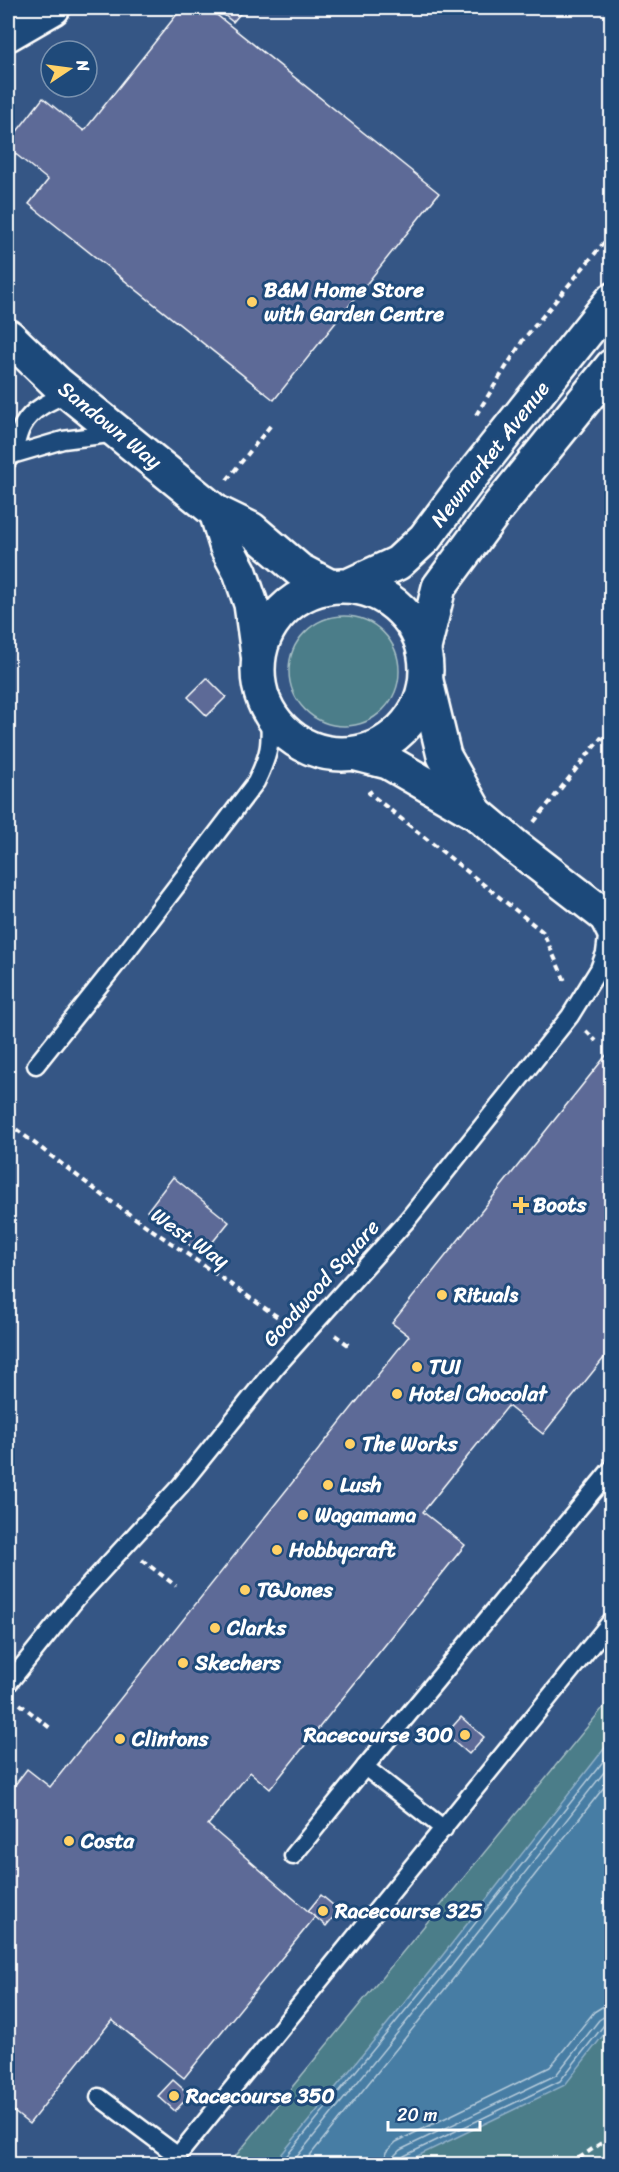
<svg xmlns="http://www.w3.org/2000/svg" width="619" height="2172" viewBox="0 0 619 2172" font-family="Sriracha,sans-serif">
<rect width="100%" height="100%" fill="#1f4a7a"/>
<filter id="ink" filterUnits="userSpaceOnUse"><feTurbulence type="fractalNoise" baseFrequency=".0167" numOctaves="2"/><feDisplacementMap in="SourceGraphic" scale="12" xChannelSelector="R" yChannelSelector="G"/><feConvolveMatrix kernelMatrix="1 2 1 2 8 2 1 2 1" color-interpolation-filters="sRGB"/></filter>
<g filter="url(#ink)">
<!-- built -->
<path fill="#365785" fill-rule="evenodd" d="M8,8H611V1698L229,2164H8ZM51,51H87V87H51Z"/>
<!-- green -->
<g fill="#4b7d89" stroke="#a5bec4" stroke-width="1.5">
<circle cx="344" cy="671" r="55"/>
<path d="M611,1698V2164H229Z"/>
</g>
<!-- water -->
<path fill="#477da4" stroke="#91b1c8" stroke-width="1.5" d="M611,1740V2025L565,2085L401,2164H271L281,2155L435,1965Z"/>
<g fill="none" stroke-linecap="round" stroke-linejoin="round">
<!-- shore -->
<g stroke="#b5cbdb" stroke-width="1.5">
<path d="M280,2164L440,1968L612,1750"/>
<path d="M291,2164L446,1973L612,1762"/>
<path d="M303,2164L453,1979L612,1777"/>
<path d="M384,2164L386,2152L396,2142L550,2067L594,2012L602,2007L612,2006"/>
<path d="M393,2164L394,2156L400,2150L556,2075L599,2020L605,2016L612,2015"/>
<path d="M400,2164L404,2156L560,2081L604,2025L612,2022"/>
</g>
</g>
<!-- building -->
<g fill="#5d6b97" stroke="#fff" stroke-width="1.5">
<path d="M182,8H208L439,193L274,400L29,204L48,180L8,148V143L43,98L84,131Z"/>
<path d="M215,8H245L233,22Z"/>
<path d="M207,678L226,697L207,716L188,697Z"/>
<path d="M612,1048V1348L543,1434L508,1406L423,1512L465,1545L270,1789L250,1772L208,1825L315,1917L184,2078L112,2020L29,2124L8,2107V1794L27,1769L50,1787L409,1336L392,1323Z"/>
<path d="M173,1177L229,1222L202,1255L147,1211Z"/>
<path d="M461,1717L484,1737L469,1754L446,1734Z"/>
<path d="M321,1895L339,1910L326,1926L308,1911Z"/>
<path d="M173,2080L190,2095L175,2111L158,2096Z"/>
</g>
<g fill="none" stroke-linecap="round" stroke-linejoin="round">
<!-- service casing -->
<g stroke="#fff" stroke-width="21">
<g id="service">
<path d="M12,455L63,440L117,433"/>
<path d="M8,460C17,450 16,436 23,425C32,408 53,400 69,393"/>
<path d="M36,1065L127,951L256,782C270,753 271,745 269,713"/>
<path d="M8,1684L77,1598L180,1486L275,1368L408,1219L570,1016L599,969L605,953L607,937L597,917"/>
<path d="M444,1829L365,1767L612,1468"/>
<path d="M293,1856L365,1767"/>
<path d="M99,2097L178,2156"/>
<path d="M171,2164L612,1620"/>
</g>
</g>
<!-- minor casing -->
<g stroke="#fff" stroke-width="38">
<g id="minor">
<path d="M8,34L53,8"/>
<path d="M8,336L57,383L216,512L251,529L299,570L329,586"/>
<path d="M216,512L227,548L240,572L251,604L258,654"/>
<path d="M350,585L398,563L425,538L467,482L612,300"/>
<circle cx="342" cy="670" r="84"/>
<path d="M424,648L439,587L498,507L612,366"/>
<path d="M426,681L444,756L476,813"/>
<path d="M357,754L388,762L476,813L515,846L612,921"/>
</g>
</g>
<!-- path -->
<g stroke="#fff" stroke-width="4" stroke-dasharray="6 4.5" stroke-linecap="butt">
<path d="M476,415L523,340L612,233"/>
<path d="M227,480L271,425"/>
<path d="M372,791L369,793L543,932L565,981"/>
<path d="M534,822L601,738L612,746"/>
<path d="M586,1031L596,1041"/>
<path d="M8,1123L109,1200L285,1322"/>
<path d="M335,1335L351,1347"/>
<path d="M142,1560L176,1586"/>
<path d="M20,1704L50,1728"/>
<path d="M570,2164L612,2136"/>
</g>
<!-- service -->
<use href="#service" stroke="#1f4a7a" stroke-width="16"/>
<!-- minor -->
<use href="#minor" stroke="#1f4a7a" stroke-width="33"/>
</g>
</g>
<!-- markers -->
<g fill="#ffd166" stroke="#1f4a7a" stroke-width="2">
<circle cx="252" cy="302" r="6"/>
<path d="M518 1196h6v6h6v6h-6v6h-6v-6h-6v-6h6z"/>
<circle cx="442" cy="1295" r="6"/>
<circle cx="417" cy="1367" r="6"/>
<circle cx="397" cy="1394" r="6"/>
<circle cx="350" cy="1444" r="6"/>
<circle cx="328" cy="1485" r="6"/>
<circle cx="303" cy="1515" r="6"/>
<circle cx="277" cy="1550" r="6"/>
<circle cx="245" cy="1590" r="6"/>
<circle cx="215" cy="1628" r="6"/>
<circle cx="183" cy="1663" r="6"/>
<circle cx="465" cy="1735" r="6"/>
<circle cx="120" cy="1739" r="6"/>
<circle cx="69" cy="1841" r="6"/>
<circle cx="323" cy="1911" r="6"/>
<circle cx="174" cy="2096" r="6"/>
</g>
<g text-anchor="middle" stroke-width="6" stroke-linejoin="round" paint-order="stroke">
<!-- poi labels -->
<g font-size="21" font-weight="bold" fill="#fff" stroke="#1f4a7a" text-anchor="start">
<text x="264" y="297">B&amp;M Home Store<tspan x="264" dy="24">with Garden Centre</tspan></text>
<text x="533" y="1212">Boots</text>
<text x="454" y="1302">Rituals</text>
<text x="429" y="1374">TUI</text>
<text x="409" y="1401">Hotel Chocolat</text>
<text x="362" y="1451">The Works</text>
<text x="340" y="1492">Lush</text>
<text x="315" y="1522">Wagamama</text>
<text x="289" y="1557">Hobbycraft</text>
<text x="257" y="1597">TGJones</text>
<text x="227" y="1635">Clarks</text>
<text x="195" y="1670">Skechers</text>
<text x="453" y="1742" text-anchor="end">Racecourse 300</text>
<text x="132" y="1746">Clintons</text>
<text x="81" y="1848">Costa</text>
<text x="335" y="1918">Racecourse 325</text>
<text x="186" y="2103">Racecourse 350</text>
</g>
<!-- street labels -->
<g font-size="21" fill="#fff" stroke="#1f4a7a">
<text transform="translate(110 425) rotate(39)" y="7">Sandown Way</text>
<text transform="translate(490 454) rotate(-52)" y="7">Newmarket Avenue</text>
<text transform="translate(190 1238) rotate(35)" y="7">West Way</text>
<text transform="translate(321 1283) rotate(-48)" y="7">Goodwood Square</text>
</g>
</g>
<!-- margin -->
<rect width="619" height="2172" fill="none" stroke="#1f4a7a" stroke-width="30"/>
<rect x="15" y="15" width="589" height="2142" fill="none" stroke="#fff" stroke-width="2" filter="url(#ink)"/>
<!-- north arrow -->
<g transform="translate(69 69) rotate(77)"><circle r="28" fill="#1f4a7a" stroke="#7992af" stroke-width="1.5"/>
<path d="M0-4.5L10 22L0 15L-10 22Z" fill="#ffd166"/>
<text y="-9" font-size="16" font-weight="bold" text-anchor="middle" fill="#ffffff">N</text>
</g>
<!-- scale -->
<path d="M388 2121v9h92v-9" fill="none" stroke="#ffffff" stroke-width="3"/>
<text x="397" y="2121" font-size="18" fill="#ffffff" stroke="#1f4a7a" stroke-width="4.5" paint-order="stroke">20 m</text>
</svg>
